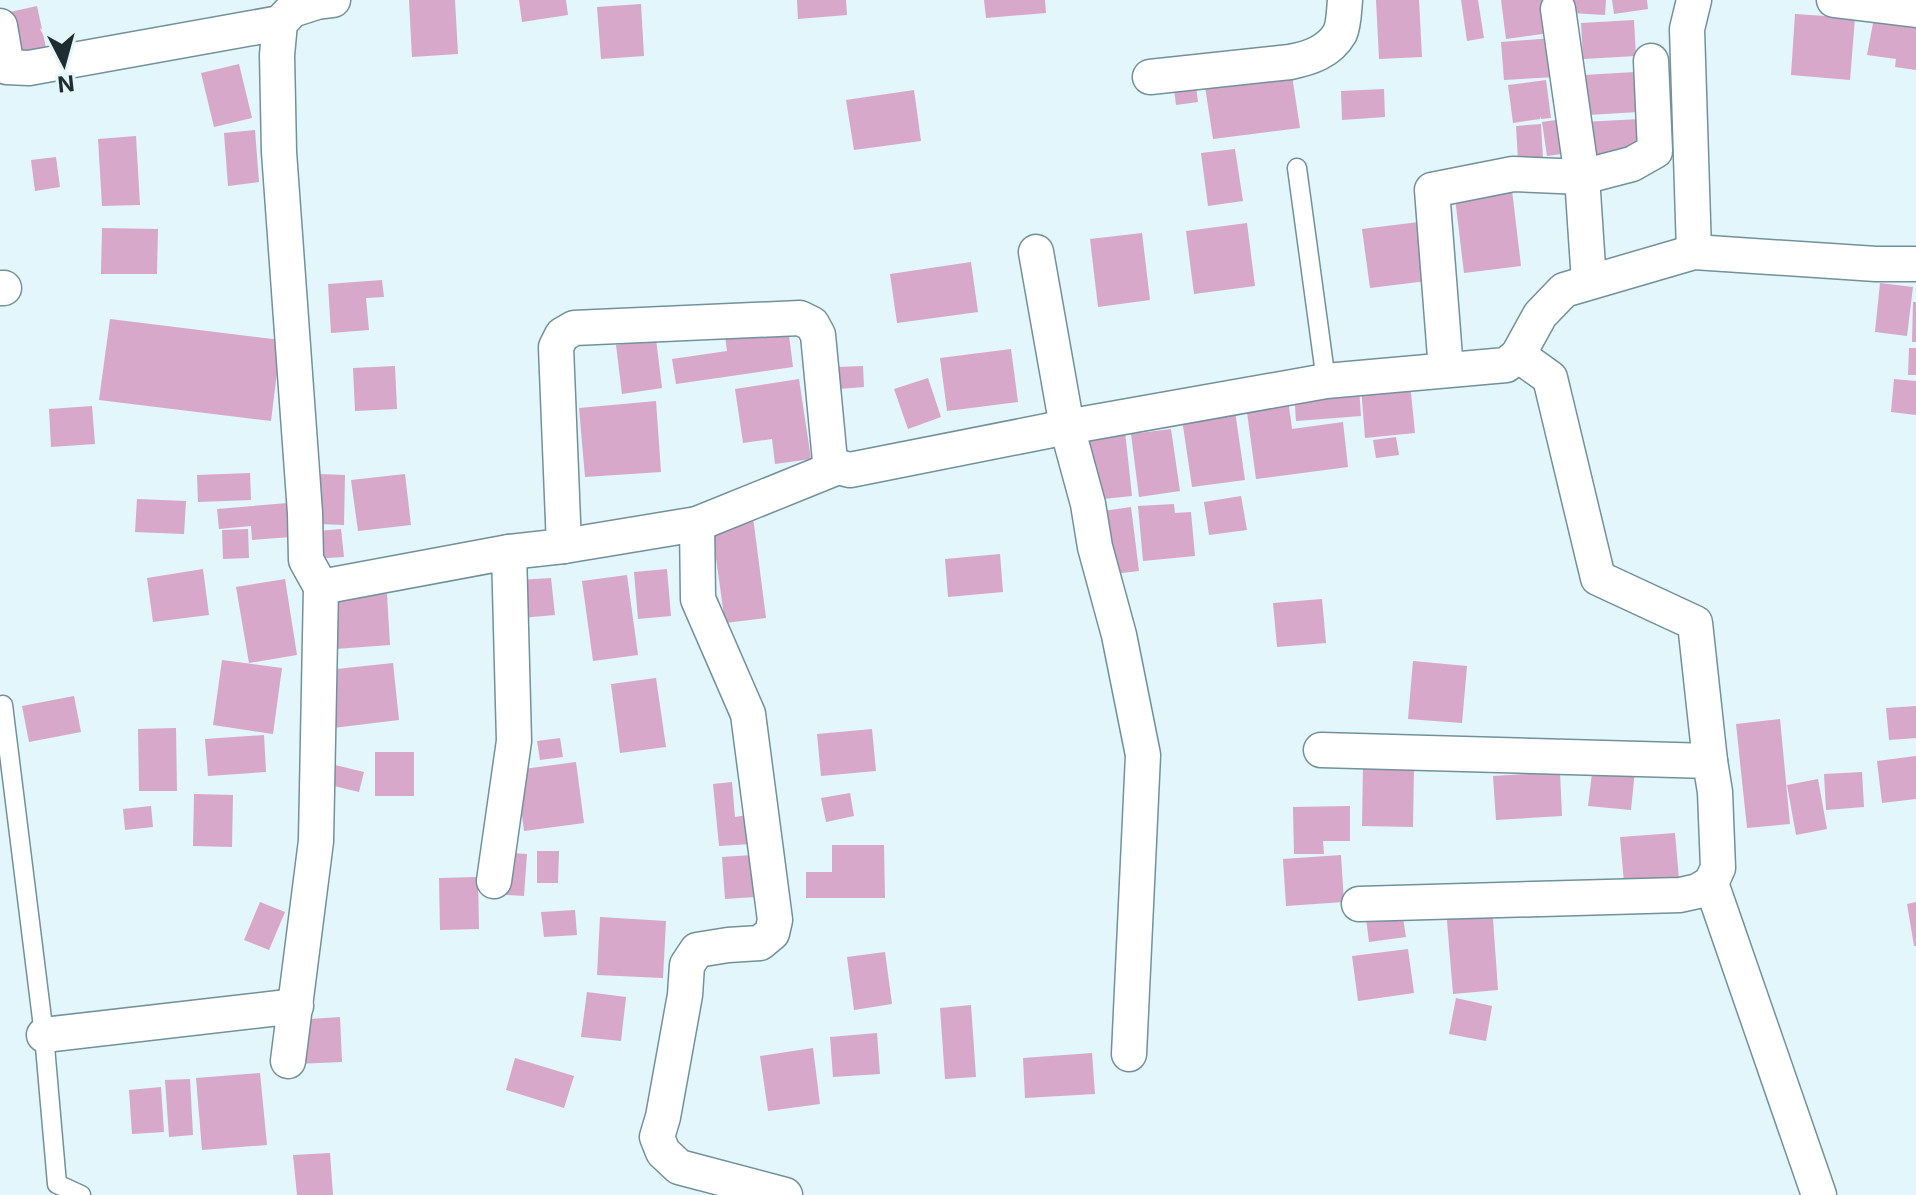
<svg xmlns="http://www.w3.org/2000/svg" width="1916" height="1195" viewBox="0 0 1916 1195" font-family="Inter,sans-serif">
<rect width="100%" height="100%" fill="#e2f6fc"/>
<!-- building -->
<g fill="#d7a8c9">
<path d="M409,0H455L458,54L412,57Z"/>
<path d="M519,0H566L568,15L522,22Z"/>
<path d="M797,0H846L847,15L798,19Z"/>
<path d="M984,0H1045L1046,13L986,18Z"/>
<path d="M1376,0H1419L1422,57L1379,59Z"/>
<path d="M1461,0H1478L1484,38L1467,41Z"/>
<path d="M1501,0H1552L1557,32L1506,39Z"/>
<path d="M1572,0H1606L1605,15L1571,13Z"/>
<path d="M1612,0H1647L1648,9L1614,14Z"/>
<path d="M641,4L644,56L601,59L597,7Z"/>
<path d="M37,6L48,57L11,65L1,14Z"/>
<path d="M1795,14L1855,18L1850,80L1791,75Z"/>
<path d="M1874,18L1916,25V70L1895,67L1896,59L1867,55Z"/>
<path d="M1634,20L1636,56L1583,59L1581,23Z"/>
<path d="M1553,38L1556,77L1504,80L1501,42Z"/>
<path d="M1288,49L1300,128L1213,139L1201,60Z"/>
<path d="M1193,63L1198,102L1176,105L1171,66Z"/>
<path d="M239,64L252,118L214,127L201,73Z"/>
<path d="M1635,72L1638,112L1588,115L1584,75Z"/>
<path d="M1546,80L1551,118L1541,119L1540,116V119L1513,123L1508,85Z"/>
<path d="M1384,89L1385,117L1342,120L1341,91Z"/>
<path d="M914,90L921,141L854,150L846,100Z"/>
<path d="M1570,118L1576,152L1547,156L1542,122Z"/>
<path d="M1640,119L1643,153L1585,157L1583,122Z"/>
<path d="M1541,124L1543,159L1518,160L1516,126Z"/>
<path d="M255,130L259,182L228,186L224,133Z"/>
<path d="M136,136L140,205L102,206L98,139Z"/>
<path d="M1235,149L1243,201L1208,206L1201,153Z"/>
<path d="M56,157L60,187L35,191L31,160Z"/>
<path d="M1512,190L1521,266L1464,273L1455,198Z"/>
<path d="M1419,222L1427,281L1370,288L1362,229Z"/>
<path d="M1247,223L1255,286L1194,294L1186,231Z"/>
<path d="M102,228L158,229L157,274H101Z"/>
<path d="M1142,233L1150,300L1098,307L1090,239Z"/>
<path d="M971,262L978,312L897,323L890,274Z"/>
<path d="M382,280L384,297L366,298L369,330L331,333L328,284Z"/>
<path d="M1880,283L1913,287L1907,336L1875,332Z"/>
<path d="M1913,302H1916V342H1912Z"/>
<path d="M110,319L281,340L271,421L99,400Z"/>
<path d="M788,327L793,367L676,384L672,359L727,351L725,336Z"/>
<path d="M656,339L662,388L622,394L616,345Z"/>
<path d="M1909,348H1916V375H1908Z"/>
<path d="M1011,349L1018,402L947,411L940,358Z"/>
<path d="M395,366L397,409L355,411L353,368Z"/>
<path d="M863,366L864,387L839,389L838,367Z"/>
<path d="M928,378L941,417L908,429L894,389Z"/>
<path d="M799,379L811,459L775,464L772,439L743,443L735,389Z"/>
<path d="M1894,379L1916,381V415L1891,412Z"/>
<path d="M1410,383L1415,433L1365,438L1361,387Z"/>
<path d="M1359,387L1361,416L1296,421L1294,392Z"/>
<path d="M1288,399L1292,429L1343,422L1348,467L1256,479L1246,405Z"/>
<path d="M656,401L661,472L585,477L579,408Z"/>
<path d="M92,406L95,444L51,447L49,409Z"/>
<path d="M1235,411L1245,480L1192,487L1182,419Z"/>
<path d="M1171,429L1180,491L1139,497L1131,434Z"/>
<path d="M1125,431L1132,496L1074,502L1087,435Z"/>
<path d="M1396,437L1399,455L1376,458L1373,440Z"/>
<path d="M250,473L251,500L198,502L197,475Z"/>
<path d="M319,474L345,475L344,525L321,524L322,503H318Z"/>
<path d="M405,474L411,525L358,531L351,480Z"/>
<path d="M1241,496L1247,530L1209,535L1204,502Z"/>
<path d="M137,499L186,501L184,534L135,532Z"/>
<path d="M288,503L291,537L252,540L251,526L219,529L217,509Z"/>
<path d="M1174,504L1175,513L1191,512L1195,556L1143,561L1138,506Z"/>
<path d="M1131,507L1139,571L1097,576L1089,513Z"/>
<path d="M753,517L766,618L725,623L711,522Z"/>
<path d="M248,529L249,558L223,559L222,530Z"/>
<path d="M341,529L344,557L309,559L307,532Z"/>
<path d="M1000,554L1003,592L948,597L945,559Z"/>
<path d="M203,569L209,615L153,622L147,578Z"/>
<path d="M667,569L671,616L638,619L634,572Z"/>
<path d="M627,575L638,655L593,661L582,581Z"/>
<path d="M551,578L555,615L521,618L518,580Z"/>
<path d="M285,579L297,655L249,663L236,587Z"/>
<path d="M387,594L390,645L335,649L333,597Z"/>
<path d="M1322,599L1326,643L1277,647L1273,603Z"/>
<path d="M222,660L282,668L273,734L213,725Z"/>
<path d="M1413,661L1467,666L1462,723L1408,719Z"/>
<path d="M393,663L399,720L333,728L327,670Z"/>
<path d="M656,678L666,747L620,753L611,684Z"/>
<path d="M74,696L81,732L29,742L22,706Z"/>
<path d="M1916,706V738L1889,740L1886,708Z"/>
<path d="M1780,719L1790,824L1747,828L1736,724Z"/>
<path d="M176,728L177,791H139L138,729Z"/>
<path d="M872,729L876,771L821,776L817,734Z"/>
<path d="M264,735L266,772L208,776L205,739Z"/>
<path d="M560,738L563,757L540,760L537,741Z"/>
<rect x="375" y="752" width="39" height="44"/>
<path d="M1916,756V799L1882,803L1877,761Z"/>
<path d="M576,762L584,823L524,831L516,770Z"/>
<path d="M1363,764L1414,766L1413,827L1362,826Z"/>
<path d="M335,765L364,772L359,792L330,785Z"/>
<path d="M1593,765L1635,770L1631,810L1588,806Z"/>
<path d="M1560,772L1562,816L1496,820L1493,776Z"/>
<path d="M1862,772L1864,807L1826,810L1824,774Z"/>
<path d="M1818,779L1827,829L1796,835L1787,785Z"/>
<path d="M732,782L735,817L748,815L751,844L719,846L713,784Z"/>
<path d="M850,793L854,816L826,822L821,798Z"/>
<path d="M194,794L233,795L232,847L193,846Z"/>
<path d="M151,806L153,827L125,830L123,809Z"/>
<path d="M1350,806V841H1323L1324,854H1294L1293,807Z"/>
<path d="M1675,833L1679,879L1624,883L1620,837Z"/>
<path d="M832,845H884L885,898H806V872H832Z"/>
<path d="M537,851H559L558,883H537Z"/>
<path d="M494,852L527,854L524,896L491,894Z"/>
<path d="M752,855L755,897L725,899L722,857Z"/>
<path d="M1341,855L1344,902L1286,906L1283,859Z"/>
<path d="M478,877L479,929L440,930L439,878Z"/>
<path d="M260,902L285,912L269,950L244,940Z"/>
<path d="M1916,902V946H1914L1907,904Z"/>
<path d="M1401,905L1406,937L1369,942L1365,910Z"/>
<path d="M1492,905L1498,990L1453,994L1446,909Z"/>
<path d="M575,910L577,935L544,937L541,912Z"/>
<path d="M600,917L666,921L663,978L597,975Z"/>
<path d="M1408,949L1414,993L1358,1001L1352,956Z"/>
<path d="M885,952L892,1004L854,1010L847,957Z"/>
<path d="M587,992L626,997L621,1041L581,1037Z"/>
<path d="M1456,998L1492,1006L1486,1041L1449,1034Z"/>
<path d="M971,1005L976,1077L945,1079L940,1008Z"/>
<path d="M340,1017L342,1062L296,1064L294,1020Z"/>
<path d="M877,1033L880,1074L833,1077L830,1037Z"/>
<path d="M813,1048L820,1104L768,1111L760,1056Z"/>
<path d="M1092,1053L1095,1094L1025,1098L1023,1058Z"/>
<path d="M515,1058L574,1076L564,1108L506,1090Z"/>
<path d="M260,1073L267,1145L202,1150L196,1078Z"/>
<path d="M190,1079L193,1135L169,1137L165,1080Z"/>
<path d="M161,1087L164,1132L132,1134L129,1090Z"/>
<path d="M330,1153L333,1195H297L293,1155Z"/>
</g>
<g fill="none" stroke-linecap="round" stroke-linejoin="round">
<!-- lane casing -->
<g stroke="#72919a" stroke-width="21">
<g id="lane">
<path d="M1297,168L1326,381"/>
<path d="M3,705L44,1035L57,1184L81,1195"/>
</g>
</g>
<!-- street casing -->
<g stroke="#72919a" stroke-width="37">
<g id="street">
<path d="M1834,0L1916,10"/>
<path d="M1558,9L1582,177L1589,282"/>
<path d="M0,26L7,67L29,68L280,23"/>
<path d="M1150,77L1290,62C1310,58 1329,52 1340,33C1344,24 1344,10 1345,0"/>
<path d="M1036,252L1067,427L1088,504L1095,547L1119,635L1143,755L1129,1054"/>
<path d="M1694,252L1687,29L1694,0"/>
<path d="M0,288H4"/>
<path d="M1518,355L1550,378L1598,578L1695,623L1710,761"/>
<path d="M1446,370L1432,190L1513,174L1582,177L1632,164L1655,151L1651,61"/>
<path d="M697,524L838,467L850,470L1067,427L1326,381L1506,365L1518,355L1540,315L1564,290L1694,252L1876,264H1916"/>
<path d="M564,546L556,347L562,335L574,328L800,318L812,324L818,335L830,461L838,467"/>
<path d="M321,587L306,560L305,513L279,152L277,55L280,23L292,10L317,2L333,0"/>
<path d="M1321,750L1710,761L1715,792L1718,868L1711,883L1698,891L1680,895L1359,904"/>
<path d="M494,881L514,741L509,552"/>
<path d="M1711,883L1819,1195"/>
<path d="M44,1035L296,1006"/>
<path d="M288,1061L316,841L321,587L509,552L564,546L697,524L698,599L748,714L775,920L772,933L760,943L728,945L697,950L687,965L685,995L663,1117L657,1137L663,1152L679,1167L785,1195"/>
</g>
</g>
<!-- lane -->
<use href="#lane" stroke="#fff" stroke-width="18"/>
<!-- street -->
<use href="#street" stroke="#fff" stroke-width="34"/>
</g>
<!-- north arrow -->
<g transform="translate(64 64) rotate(174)" stroke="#e2f6fc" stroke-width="6" paint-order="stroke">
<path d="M0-6L14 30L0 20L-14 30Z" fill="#1f2c30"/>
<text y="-12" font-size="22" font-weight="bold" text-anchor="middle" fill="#1f2c30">N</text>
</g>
</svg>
